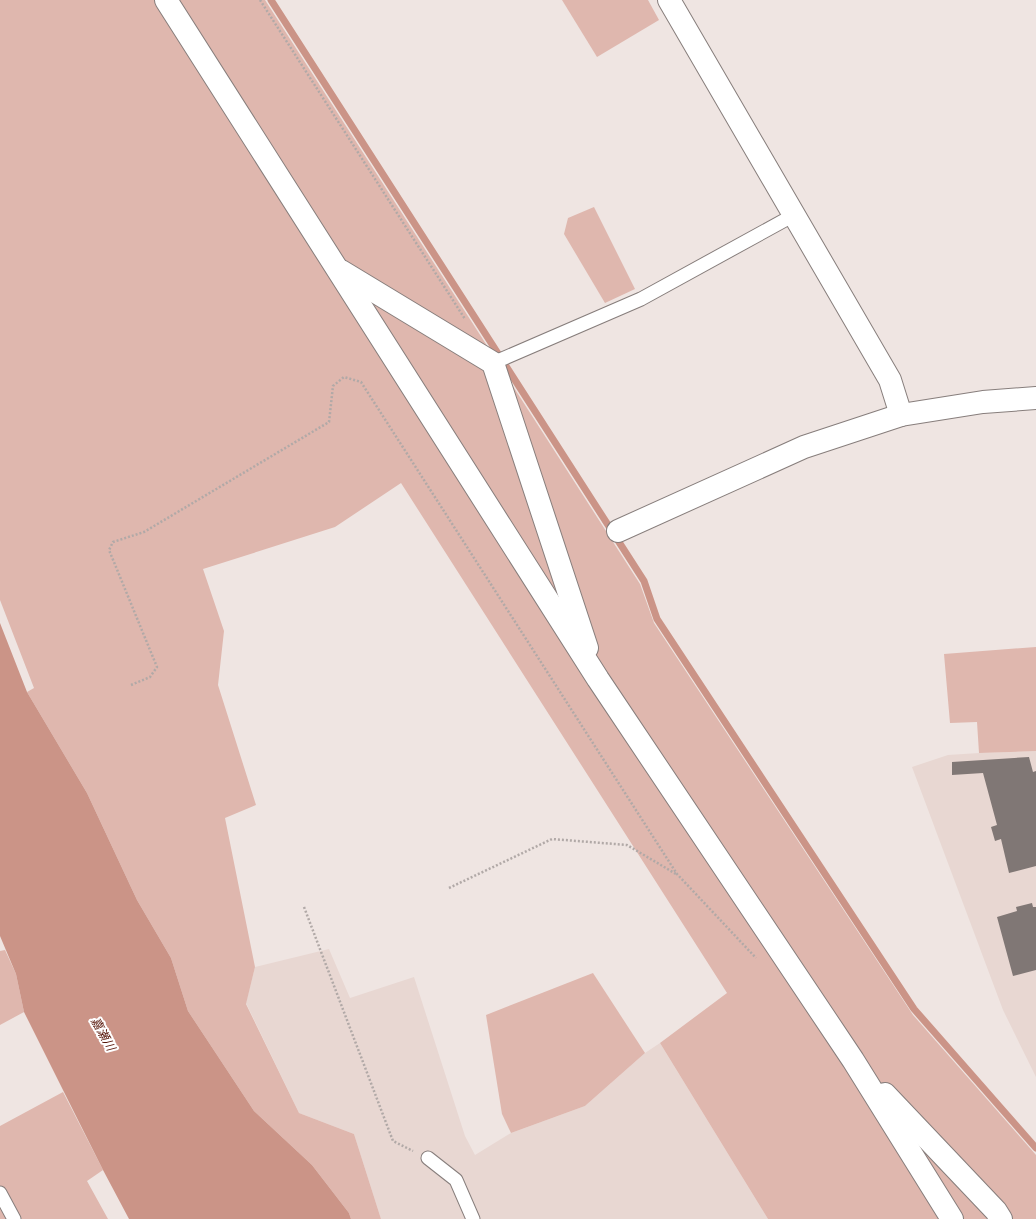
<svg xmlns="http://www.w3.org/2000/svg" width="1036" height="1219" viewBox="0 0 1036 1219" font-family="Barlow,'Noto Sans JP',sans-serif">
<rect width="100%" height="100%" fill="#efe5e2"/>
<!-- built -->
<g fill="#e8d7d2">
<path d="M1036,751V1077L1003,1010L912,767L948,755L979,753Z"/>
<path d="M329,949L350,998L414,977L465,1136L475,1155L511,1133L585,1106L645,1053L660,1043L768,1219H381L354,1134L299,1113L246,1003L255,967Z"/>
</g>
<!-- green -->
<g fill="#dfb7ae">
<path d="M0,0H265L640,584L654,623L913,1015L1036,1155V1219H768L660,1043L727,993L401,483L335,527L203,569L224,631L218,685L256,805L225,818L255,967L246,1004L299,1113L354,1134L381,1219H351L349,1213L312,1165L254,1111L188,1011L171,958L137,900L87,793L27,692L34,688L0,600Z"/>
<path d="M562,0H648L659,20L597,57Z"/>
<path d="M594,207L635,289L605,303L564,234L568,218Z"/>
<path d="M1036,647V751L979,753L977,722L950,723L944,654Z"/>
<path d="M5,950L16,974L24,1012L0,1025V951Z"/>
<path d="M593,973L645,1053L585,1106L511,1133L502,1114L486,1015Z"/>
<path d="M63,1092L103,1170L87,1181L108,1219H0V1126Z"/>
</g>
<!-- water -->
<path fill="#cb9487" d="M0,623L27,692L87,793L137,900L171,958L188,1011L254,1111L312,1165L349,1213L351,1219H129L103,1170L24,1012L16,974L0,936Z"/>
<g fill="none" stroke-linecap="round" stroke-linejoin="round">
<!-- stream -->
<path stroke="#cb9487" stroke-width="7" d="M271,0L644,581L657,619L914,1009L1036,1148"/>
</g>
<!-- building -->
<g fill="#807775">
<path d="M1029,757L1033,772L1036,771V866L1009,873L1001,839L995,841L991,827L997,825L983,773L952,775V762Z"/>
<path d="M1032,903L1033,907H1036V970L1013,976L997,917L1017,911L1016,907Z"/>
</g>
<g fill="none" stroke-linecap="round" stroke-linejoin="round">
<!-- service casing -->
<g stroke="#877e7c" stroke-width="15">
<g id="service">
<path d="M493,363L641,299L794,215"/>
<path d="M428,1158L456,1180L473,1219"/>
<path d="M0,1193L14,1219"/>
</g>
</g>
<!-- minor casing -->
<g stroke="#877e7c" stroke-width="24">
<g id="minor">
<path d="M166,0L598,679L853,1060L952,1219"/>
<path d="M669,0L890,380L901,415"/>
<path d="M341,271L493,363L587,648"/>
<path d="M618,531L804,447L901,415L983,402L1036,398"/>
<path d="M885,1094L996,1211L1001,1219"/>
</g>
</g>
<!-- path -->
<g stroke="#b1a9a7" stroke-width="2.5" stroke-dasharray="2 2" stroke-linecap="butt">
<path d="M260,0L465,319"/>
<path d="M131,685L150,677L157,667L109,550L113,542L144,532L329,422L333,386L344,377L361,382L677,874L756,958"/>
<path d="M449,888L552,839L627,845L676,874"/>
<path d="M304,907L393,1141L413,1151"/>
</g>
<!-- service -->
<use href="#service" stroke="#fff" stroke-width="13"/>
<!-- minor -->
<use href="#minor" stroke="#fff" stroke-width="22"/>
</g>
<g text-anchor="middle" stroke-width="4" stroke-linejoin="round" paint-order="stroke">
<!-- water labels -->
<g font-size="12" font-style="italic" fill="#561306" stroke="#fff">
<text transform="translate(103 1034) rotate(61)" y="4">嘉瀬川</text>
</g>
</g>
</svg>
